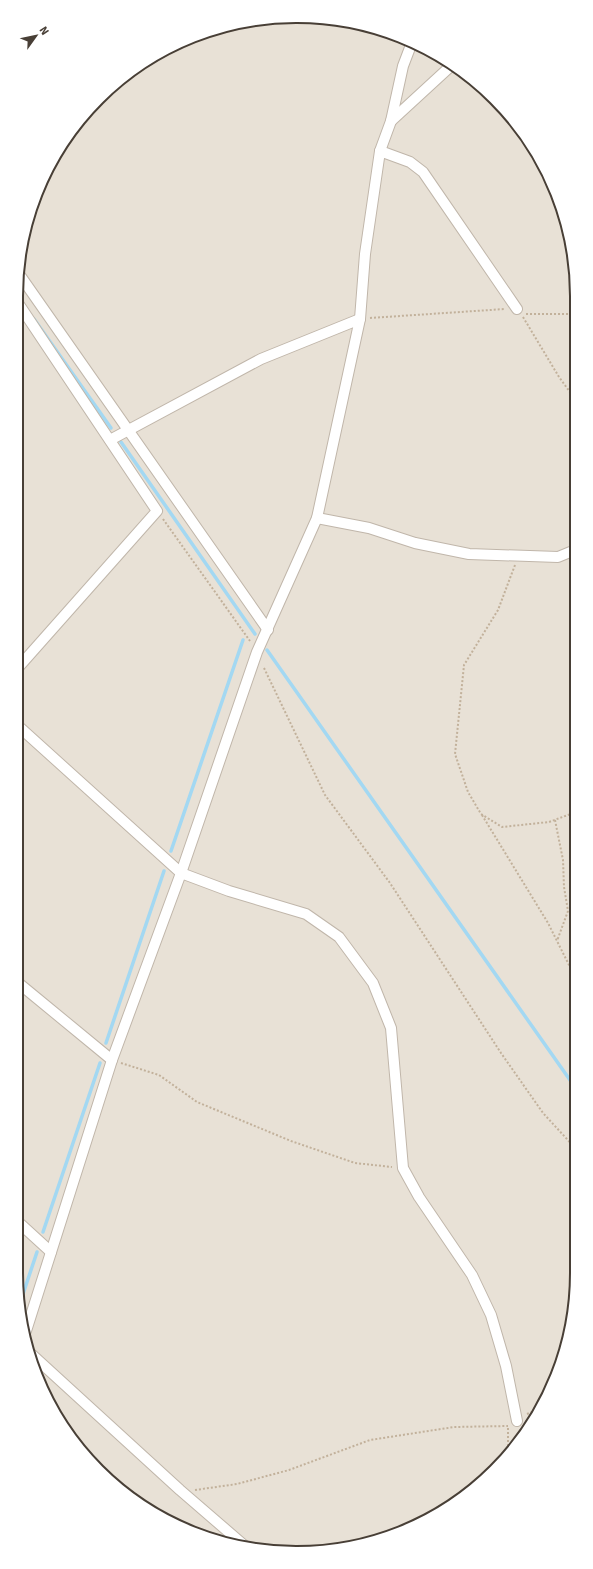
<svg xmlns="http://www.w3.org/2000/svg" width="593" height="1569" viewBox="0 0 593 1569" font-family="Signika,sans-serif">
<rect width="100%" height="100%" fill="#f4efe8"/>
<!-- residential -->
<path fill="#e8e1d6" d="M315,17L369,26L452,63L508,112L548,173L575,260L577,1272L567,1345L548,1397L519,1443L452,1506L404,1532L351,1548L260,1551L207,1538L156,1516L85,1457L53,1413L31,1363L16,1272V297L26,224L45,172L74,126L112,85L156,53L207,31L260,18Z"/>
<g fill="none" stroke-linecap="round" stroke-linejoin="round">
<!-- stream -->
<g stroke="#a3d8f2" stroke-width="3.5">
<path d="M34,319L111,428"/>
<path d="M121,442L255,634"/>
<path d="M267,650L577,1090"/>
<path d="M171,851L243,640"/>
<path d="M106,1043L164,871"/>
<path d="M43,1232L100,1063"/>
<path d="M21,1300L37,1252"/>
</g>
<!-- street casing -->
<g stroke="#c0b6aa" stroke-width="12">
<g id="street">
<path d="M391,121L453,64"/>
<path d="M380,151L410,162L423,172L517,309"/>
<path d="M19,274L268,630"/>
<path d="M16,300L157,511L16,670"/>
<path d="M110,440L261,359L360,319"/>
<path d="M317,518L369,528L415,543L469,554L558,557L575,550"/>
<path d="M16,724L181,873L229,891L306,914L339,937L373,983L391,1028L403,1168L419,1197L472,1275L491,1315L506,1366L517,1421"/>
<path d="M16,981L112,1060"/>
<path d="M16,1220L51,1252"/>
<path d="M26,1331L112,1060L181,873L257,652L317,518L360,319L365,254L380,151L391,121L403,66L411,45"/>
<path d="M29,1352L180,1490L246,1547"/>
</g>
</g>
<!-- path -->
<g stroke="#c2b19b" stroke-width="2" stroke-dasharray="2 2" stroke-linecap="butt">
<path d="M526,314H575"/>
<path d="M523,317L559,377L575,399"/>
<path d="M370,318L505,309"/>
<path d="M163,519L250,641"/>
<path d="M515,565L498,610L464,665L455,754L468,792L481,814L502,827L549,822L576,812"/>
<path d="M264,668L325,795L390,883L501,1053L543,1113L577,1150"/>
<path d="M482,815L548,923L576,979"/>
<path d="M555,820L563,860L564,887L568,911L557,941"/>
<path d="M121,1063L159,1075L197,1102L291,1141L355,1163L392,1167"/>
<path d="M527,1414L541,1408"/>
<path d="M508,1428V1453"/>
<path d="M195,1490L237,1484L289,1470L370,1440L454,1427L508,1426"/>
</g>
<!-- street -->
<use href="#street" stroke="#fff" stroke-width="10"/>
</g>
<!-- crop -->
<path d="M0 0H593V1569H0ZM296 23H297A273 273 0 0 1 570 296V1273A273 273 0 0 1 297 1546H296A273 273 0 0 1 23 1273V296A273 273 0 0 1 296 23Z" fill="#fff" fill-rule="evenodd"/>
<path fill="none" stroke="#483f36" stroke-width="2" d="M296 23H297A273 273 0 0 1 570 296V1273A273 273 0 0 1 297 1546H296A273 273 0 0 1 23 1273V296A273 273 0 0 1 296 23Z"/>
<!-- north arrow -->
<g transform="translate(36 36) rotate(57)" stroke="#ffffff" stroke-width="3" paint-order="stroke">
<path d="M0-3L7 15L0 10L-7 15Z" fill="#483f36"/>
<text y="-6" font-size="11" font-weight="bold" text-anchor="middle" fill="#483f36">N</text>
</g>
</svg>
